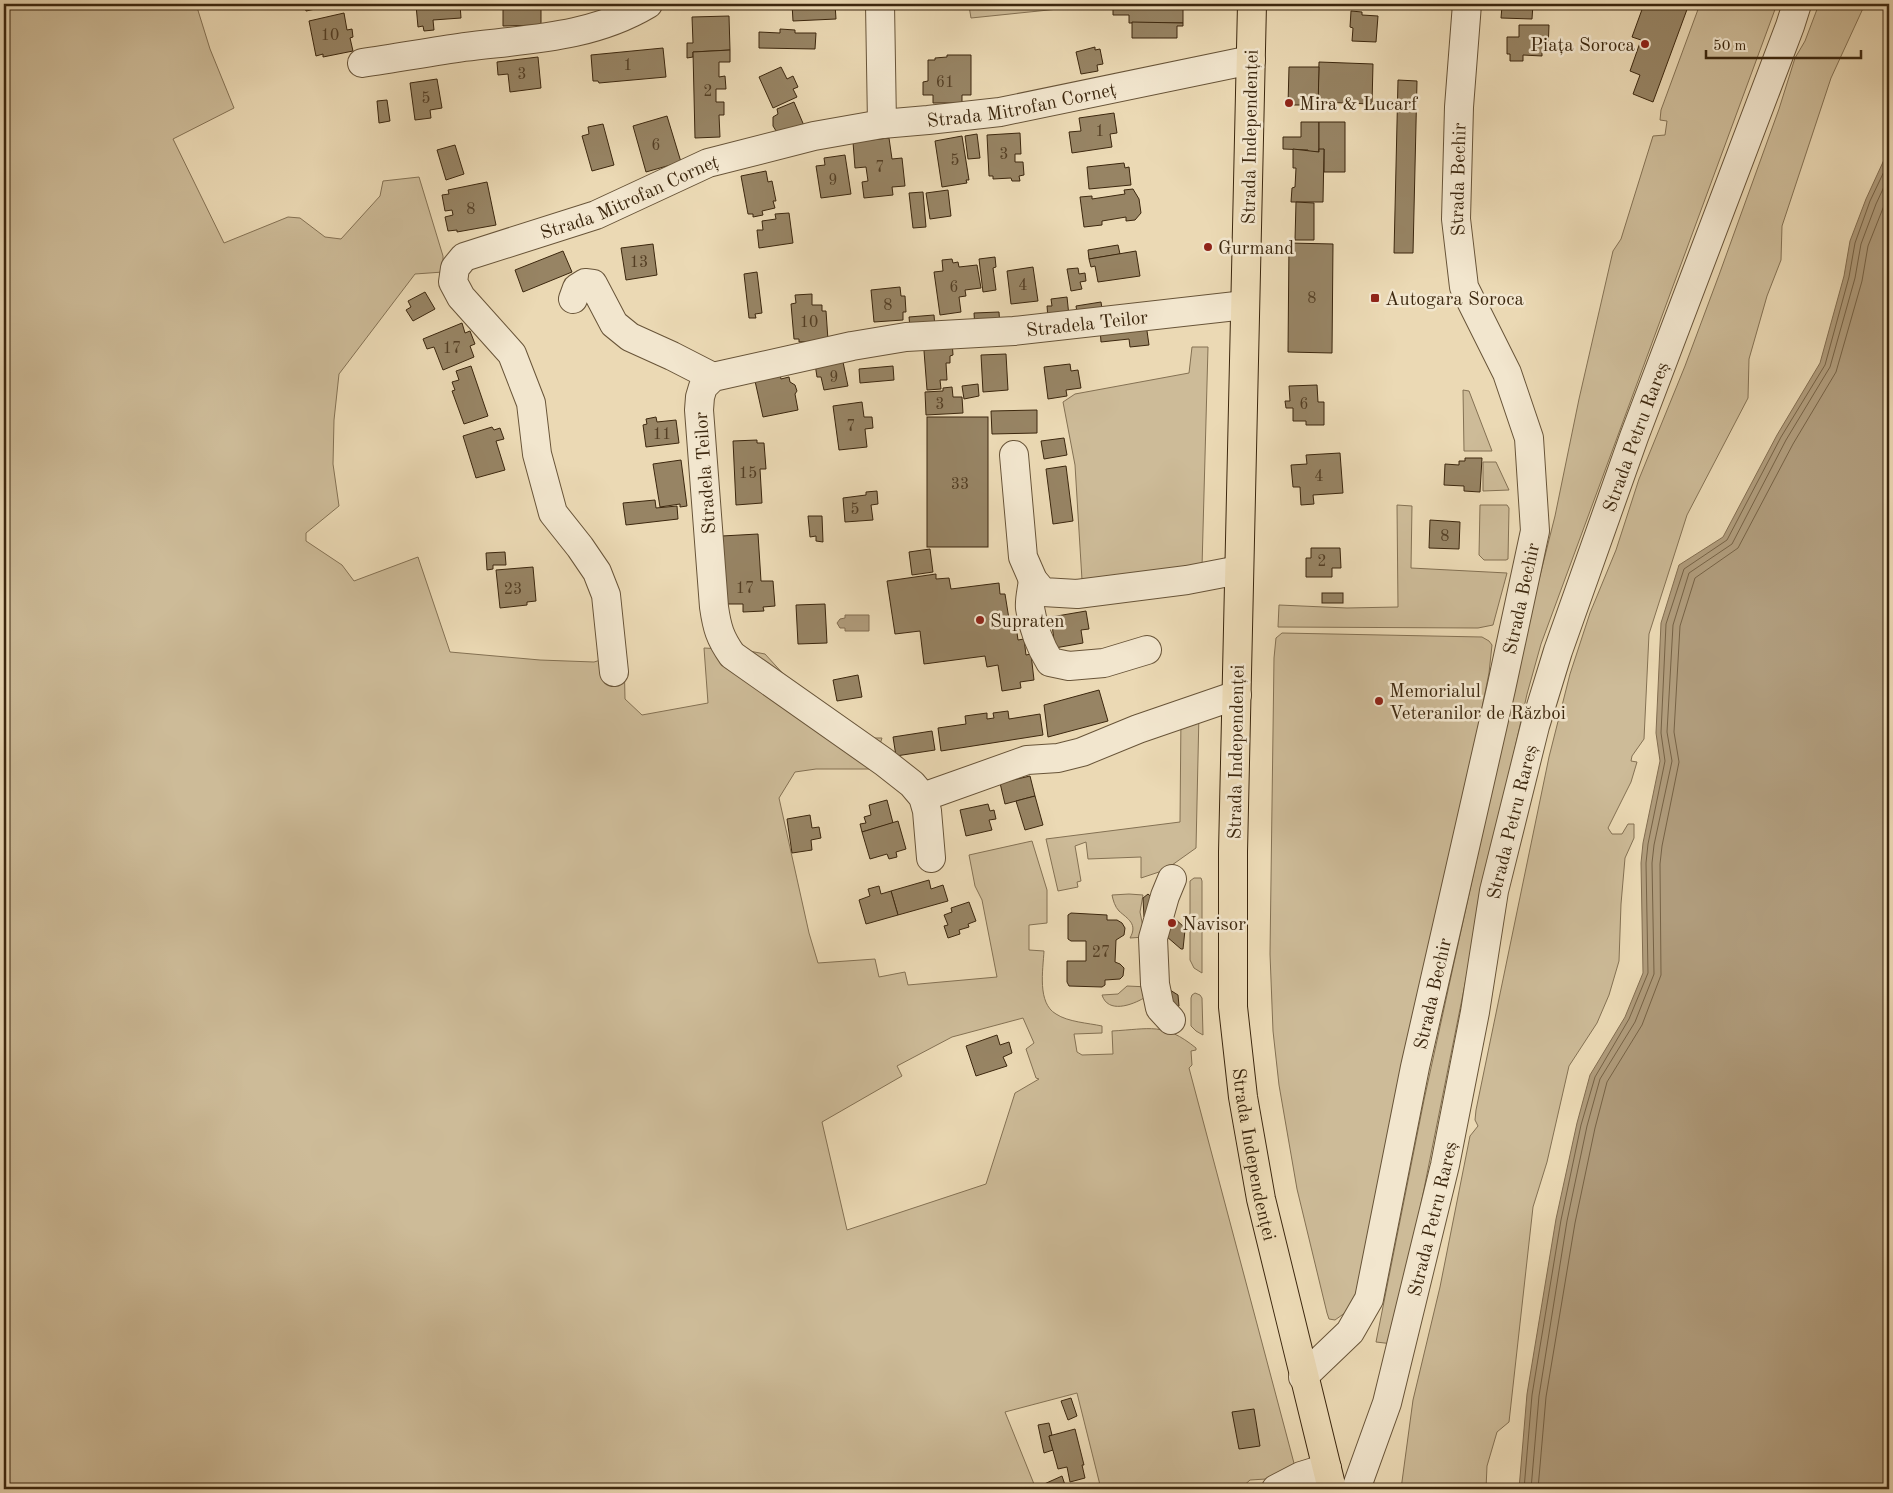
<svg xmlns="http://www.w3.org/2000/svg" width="1893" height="1493" viewBox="0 0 1893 1493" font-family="'Old Standard TT',serif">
<rect width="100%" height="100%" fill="#ebd9b4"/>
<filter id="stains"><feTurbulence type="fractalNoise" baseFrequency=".004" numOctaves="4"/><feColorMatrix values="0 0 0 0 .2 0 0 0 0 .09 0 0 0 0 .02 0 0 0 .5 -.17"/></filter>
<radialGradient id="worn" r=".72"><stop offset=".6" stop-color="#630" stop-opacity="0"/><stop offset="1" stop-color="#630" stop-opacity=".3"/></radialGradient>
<!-- green -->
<g fill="#cdbb98" stroke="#847153" fill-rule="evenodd">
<path d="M4,4H196L210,49L234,108L173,139L224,243L288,217L300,218L325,237L341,239L380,196L383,181L419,177L443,256V272L415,274L339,374L334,420L333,464L339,506L306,533V541L342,565L354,581L418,557L450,652L540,660L594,662L624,653L625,699L642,715L708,703L704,648L744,650L765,654L787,678L868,738H882L872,769H816L795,772L779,798L809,933L818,963L875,959L879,977L905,972L908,985L997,977L982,900L975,886L969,855L1032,841L1047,890V923L1029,925V950L1044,951C1043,970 1037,1003 1056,1014C1068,1022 1088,1023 1102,1026V1033L1074,1034L1077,1052L1082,1055L1113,1054L1112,1031C1150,1029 1164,1022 1196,1048V1050L1191,1051L1192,1065L1189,1068L1295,1467L1282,1478L1250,1480L1240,1489H1101L1077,1393L1005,1412L1036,1489H4ZM1023,1018L1034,1043L1026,1049L1036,1078L1039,1079L1015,1093L986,1184L847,1230L822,1122L902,1076L897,1066L952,1037Z"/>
<path d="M900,4H1203V8L1068,7V8L971,18L969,6L899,5Z"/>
<path d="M1700,4H1777L1541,644L1527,694L1488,869L1393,1344L1376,1342L1424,1100L1478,853L1497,755L1517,667L1555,516L1579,399L1613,251L1621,239L1653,136L1665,135L1667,121L1660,120L1661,110Z"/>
<path d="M1819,4H1865L1831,78L1782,226L1781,260L1767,296L1749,359L1748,398L1687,515L1649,634L1644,739L1632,756L1631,761L1637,762L1631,782L1608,828L1612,834H1622L1628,824H1634V838L1625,858L1621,904L1619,961L1609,995L1597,1023L1569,1066L1547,1162L1533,1207L1509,1422L1497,1432L1487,1466L1486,1489H1401L1413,1400L1440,1287L1470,1136L1478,1126L1475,1120L1476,1110L1549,757L1570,674L1590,613L1616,550L1639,479L1685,366L1719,275L1779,109L1795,58L1805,41Z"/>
<path d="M1192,347H1208L1202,567L1082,580L1075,465L1063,402L1075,394L1189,373Z"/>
<path d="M1463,390L1469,391L1492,451H1464Z"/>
<path d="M1483,462H1496L1509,490L1483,491Z"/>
<path d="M1397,505L1412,506L1411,568L1507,573L1493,625L1478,628L1278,627L1279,605L1347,608L1398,607Z"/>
<path d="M1480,505H1507L1509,508L1508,559L1506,560H1484L1479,555Z"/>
<path d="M1282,633L1482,637L1489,641L1492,645L1489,673L1465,793L1354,1302L1349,1310L1335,1320L1329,1319L1327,1313L1297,1189L1279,1085L1273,1031L1270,954L1274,658L1276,638Z"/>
<path d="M1199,713L1196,848L1165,870L1141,878V857L1088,859L1086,842L1075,846L1081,881L1077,882L1078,887L1058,891L1046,839L1180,822L1181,715Z"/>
<path d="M1194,878H1201L1202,881V973L1194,968L1190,960V881Z"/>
<path d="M1129,894L1143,895L1140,912L1145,937L1130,938C1138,924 1128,919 1119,911C1115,907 1113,900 1112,895Z"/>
<path d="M1127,986L1149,987L1144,998C1132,1005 1108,1014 1102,995L1118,994Z"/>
<path d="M1195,993L1200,995L1202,998L1203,1035L1196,1031L1191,1026V998L1192,995Z"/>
</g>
<!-- water -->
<g fill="#b09c7c" stroke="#826d50">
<path d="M1889,149V1489H1519L1527,1394L1556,1219L1577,1123L1590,1075L1625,1017L1643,973L1641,863L1643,843L1660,761L1656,733L1661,623L1679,565L1723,537L1777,435L1820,363L1844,276L1850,241L1866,199Z"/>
<path d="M845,615H869V631H845V628H840L837,623L840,619L845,618Z"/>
</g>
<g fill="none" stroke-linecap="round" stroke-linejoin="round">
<!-- shore -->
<g stroke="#766245" stroke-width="1">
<path d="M1524,1489L1532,1395L1561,1220L1581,1125L1595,1077L1629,1019L1648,973L1646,863L1648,844L1665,761L1661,733L1666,624L1684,569L1727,540L1781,437L1825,365L1849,277L1855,243L1870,201L1889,161"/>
<path d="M1531,1489L1539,1396L1567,1221L1587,1126L1600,1079L1635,1022L1654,974L1652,863L1654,845L1672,761L1667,732L1673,625L1689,573L1732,544L1786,440L1830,367L1855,278L1861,244L1876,204L1889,176"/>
<path d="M1538,1489L1546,1397L1575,1223L1595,1128L1607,1082L1642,1025L1661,975L1660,864L1662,846L1679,762L1674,732L1680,626L1695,578L1738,548L1793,444L1836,372L1862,281L1868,246L1889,193"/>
</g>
</g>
<!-- building -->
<g fill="#978464" stroke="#3c270e">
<path d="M304,4H324L325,7L306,11Z"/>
<path d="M420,4H460L461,18L433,20L434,30L424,31L423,26L418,27L416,5H421Z"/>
<path d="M503,4H541V25L503,26Z"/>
<path d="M792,4H835L836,19L793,21Z"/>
<path d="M1113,4H1183V23H1129V15H1113Z"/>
<path d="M1523,4H1533L1532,19L1501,18L1502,6L1523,7Z"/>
<path d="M1644,4H1689L1653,102L1633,94L1640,75L1630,71L1641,40L1632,37Z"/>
<path d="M1351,11L1362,12V15L1378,16L1376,42L1352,41L1353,28L1350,27Z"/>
<path d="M344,13L347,30L352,29L353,37L350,38L353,51L323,57V54L316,56L309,21Z"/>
<path d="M729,16L730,50L693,52V57L687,58V43H693L692,17Z"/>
<path d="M1132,22L1183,23V26H1177V38H1132Z"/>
<path d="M1519,25H1549L1548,51H1542V56L1523,55V61H1510V54H1507V37H1519Z"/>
<path d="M780,29L795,30V33H816L815,49L759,48V32L780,33Z"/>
<path d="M1095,47V50L1100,49L1103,64L1097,65L1098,71L1081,74L1076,52Z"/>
<path d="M663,48L666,77L599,83L598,81H593L591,55Z"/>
<path d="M730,50V62H719V77L725,76L726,89H716V102H724V115H719L720,137L695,138L693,52Z"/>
<path d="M947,55H971V95H962V103H933V95H923V82L928,81V60H935V58L947,57Z"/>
<path d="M538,57L541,88L510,92L508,74L498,75L497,62Z"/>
<path d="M1319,62L1373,64L1372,104L1318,102Z"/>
<path d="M781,67L787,79L793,76L798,87L793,89L797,97L773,108L759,77Z"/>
<path d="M1289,67H1319L1318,108H1307V105H1288Z"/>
<path d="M437,79L442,108L430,110L431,118L415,120L410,83Z"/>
<path d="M1398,80L1417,81L1413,253H1394Z"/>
<path d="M387,100L390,121L379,123L377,101Z"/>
<path d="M794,102L805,128L778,134L773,126V117L778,114L777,109Z"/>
<path d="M1114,113L1117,133L1110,134L1112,147L1072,153L1069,132L1081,131L1079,118Z"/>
<path d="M667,116L681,162L646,172L633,126Z"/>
<path d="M1301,122H1319V152H1308V150L1283,149V137H1301Z"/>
<path d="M1319,122H1345V172H1324V149L1319,152Z"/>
<path d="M603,124L614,165L592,171L582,136L589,134L588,127Z"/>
<path d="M1020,133L1021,154H1015V162H1023L1024,175L1019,176L1020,181H1012L1011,178L993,179V176H989L987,135Z"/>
<path d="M977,134L980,158L968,159L965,136Z"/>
<path d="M962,136L969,180H966L967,183L942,187L935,141Z"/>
<path d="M889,138L892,159L902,158L905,186L892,187L893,195L864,198L862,182L868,181L866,167L855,168L853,142Z"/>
<path d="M455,145L464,174L446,180L437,150Z"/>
<path d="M1293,149L1319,152V149H1324L1323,202H1291L1292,188L1295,187L1296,168H1293Z"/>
<path d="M845,155L851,194L821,198L816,166L825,165L824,158Z"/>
<path d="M1124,163L1125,168L1129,167L1131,185L1089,189L1087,167Z"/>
<path d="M766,171L768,182L772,181L776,201H773L775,208L762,211L763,215L753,217V214H748L741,176Z"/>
<path d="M487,182L496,225L457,232V230L448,231L445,217L453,215L452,210L445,211L442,195L449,194L448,190Z"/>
<path d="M1133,189L1139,199L1141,213L1135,220L1126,221V217L1102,221V225L1084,227L1080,197L1092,196V199L1125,194L1124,190Z"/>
<path d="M948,190L951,216L930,219L926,193Z"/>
<path d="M923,192L926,227L913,228L909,193Z"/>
<path d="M1296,202L1314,203V240H1295Z"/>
<path d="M789,213L793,243L759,248L757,230H763L762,221L776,219L775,214Z"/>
<path d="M1289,243L1333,244L1332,353L1288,352Z"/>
<path d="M653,244L657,275L626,280L621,248Z"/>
<path d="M1118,245L1120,254L1089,259L1088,250Z"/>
<path d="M563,251L572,272L523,292L515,270Z"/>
<path d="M1136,251L1140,276L1098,282L1095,266L1091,267L1089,259Z"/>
<path d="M995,257L996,267L993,268L996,290L983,292L979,259Z"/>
<path d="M952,259L953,263L958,262L959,267L977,265L981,288L965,290L966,296L959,297L961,312L940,315L934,272L943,271L942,260Z"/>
<path d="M1033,267L1038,301L1011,304L1007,271Z"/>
<path d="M1078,268L1079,274L1085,273L1086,281L1080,282L1082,289L1071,291L1067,269Z"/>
<path d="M757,272L762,313L755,314L756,318H749L744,274Z"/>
<path d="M900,287L901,296H905L906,312H903V320L874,322L871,290Z"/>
<path d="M425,292L435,309L413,321L406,310L411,307L408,301Z"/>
<path d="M812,294V305H822V311H826L828,340L799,342V339H794L791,304L796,303L795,295Z"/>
<path d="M1067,297L1069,316L1048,318L1047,306H1052L1051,299Z"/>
<path d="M1101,302L1103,315L1078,318L1076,306Z"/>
<path d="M999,312L1000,327L975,328L974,313Z"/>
<path d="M934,315L935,327L910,328L909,317Z"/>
<path d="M462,323L465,333L470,331L475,344L470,346L474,357L443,370L434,347L427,349L423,339Z"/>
<path d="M1146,324L1149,345L1130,347L1129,339L1101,342L1100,329Z"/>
<path d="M952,341L953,355L950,356V363H946L947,380H940L941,389L927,390L924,351L931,342Z"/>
<path d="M1006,354L1008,390L983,392L981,355Z"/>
<path d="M843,362L848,386L824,390L821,377H817L815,364Z"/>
<path d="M1070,364L1071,371L1078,370L1081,388L1066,390L1067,396L1048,399L1044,367Z"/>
<path d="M471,366L488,416L464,424L452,391L455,390L452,382L459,380L456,371Z"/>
<path d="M893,366L894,380L860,383L859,369Z"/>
<path d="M780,375L781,379L789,377L790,382L795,385L797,391L795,394L798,410L763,417L755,381Z"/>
<path d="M978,384L979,396L964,399L962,386Z"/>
<path d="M1317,385L1318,402H1324V425H1306V421H1293V408H1286L1285,401H1290L1289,386Z"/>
<path d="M952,387L953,397H962L963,413L926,415L925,392L943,391V388Z"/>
<path d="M862,402L864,417H872L873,428L865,429L867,447L839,450L833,406Z"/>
<path d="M1037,410V433L992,434L991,411Z"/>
<path d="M656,417L657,422L676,420L679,443L646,447L643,425L647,424L646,419Z"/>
<rect x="927" y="417" width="61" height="130"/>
<path d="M492,427L494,430L500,428L504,439L496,441L505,470L476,478L463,436Z"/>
<path d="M1064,438L1067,455L1044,459L1041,441Z"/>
<path d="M757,440V443H764L766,469H760L762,503L736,505L733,441Z"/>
<path d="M1340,453L1343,493L1313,495L1314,504L1301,505L1300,487H1293L1291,465L1307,464L1306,455Z"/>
<path d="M1465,458H1482L1480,492L1464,491V486L1444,485L1445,464L1459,465V461H1465Z"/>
<path d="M681,460L687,506L680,507V504L660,507L653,464Z"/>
<path d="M1066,466L1073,521L1053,524L1046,469Z"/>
<path d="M877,491L878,504L871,505L873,520L845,522L843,498L866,495V492Z"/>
<path d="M655,500L656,508L677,506L678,519L626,525L623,503Z"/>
<path d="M808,516H822L823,542L816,541V536L810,537Z"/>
<path d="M1430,520L1460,522L1459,549L1429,548Z"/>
<path d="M758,534L761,581H773L775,606L763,607L764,611L743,612V604H726L722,536Z"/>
<path d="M1311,548H1340L1341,568H1332V577H1306V558H1311Z"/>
<path d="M930,549L933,572L912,575L909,552Z"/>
<path d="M505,552L506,565H493V569L487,570L486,553Z"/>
<path d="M533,567L536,601L527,602V605L500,608L496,570Z"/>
<path d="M936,574V579L949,578L951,589L999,583L1000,594H1005L1009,619L1015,618L1018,640L1024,639L1026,655L1031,654L1034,680L1020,682L1021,688L1002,691L998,665L987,667L985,656L924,664L920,631L895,634L887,581Z"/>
<rect x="1322" y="593" width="21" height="10"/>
<path d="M825,604L827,643L798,644L796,605Z"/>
<path d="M1086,611L1089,629L1081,630L1083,643L1055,648L1051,617Z"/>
<path d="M858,675L862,697L837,701L833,680Z"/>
<path d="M1099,690L1108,721L1048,737L1044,705Z"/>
<path d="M1008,711L1009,719L1040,714L1043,735L941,751L938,728L966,724L965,716L987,713V719L994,718L993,713Z"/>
<path d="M932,731L935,750L896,756L893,737Z"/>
<path d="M1030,776L1035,796L1005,804L1000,783Z"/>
<path d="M1035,796L1043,825L1025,830L1016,801Z"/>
<path d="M887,800L893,823L862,832L860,824L866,823L864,817L871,815L869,805Z"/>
<path d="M988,804L990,811L994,810L996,819L989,820L992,830L966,836L960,810Z"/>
<path d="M810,815L812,828L819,827L821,838L811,840L812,850L792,853L787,819Z"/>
<path d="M898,821L906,849L896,852L897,857L889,859L887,854L870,859L862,832Z"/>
<path d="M929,880L931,889L943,885L948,901L898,915L891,891Z"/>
<path d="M879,886L881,894L891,891L898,915L866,924L859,900L870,896L868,889Z"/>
<path d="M1148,894L1184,927L1185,930L1183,949H1181L1144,917L1143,898Z"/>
<path d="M969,902L976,921L968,924L969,927L959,930L960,934L948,938L944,926L948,925L944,915L952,912L951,908Z"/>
<path d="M1071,913L1107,915V920H1117L1122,923L1125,928L1124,935L1116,940L1115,962L1120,964L1124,968L1123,976L1120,979L1105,980V985L1102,987L1069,986L1067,982V961H1086V941H1071L1068,939V915Z"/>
<path d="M1170,990L1178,995L1179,1006L1176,1008L1169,1002V991Z"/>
<path d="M997,1035L1000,1045L1009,1042L1012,1053L1003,1057L1007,1066L976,1076L966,1046Z"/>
<path d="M1071,1398L1077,1416L1068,1420L1061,1401Z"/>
<path d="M1254,1409L1260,1446L1239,1449L1232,1412Z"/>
<path d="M1049,1423L1052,1435L1049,1436L1053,1450L1044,1453L1038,1425Z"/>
<path d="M1075,1429L1084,1465H1082L1085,1478L1070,1482L1067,1467L1058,1469L1049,1436Z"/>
<path d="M1062,1476L1066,1488L1044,1489L1042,1485Z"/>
</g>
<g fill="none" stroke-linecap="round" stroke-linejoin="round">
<!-- minor casing -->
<g stroke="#685438" stroke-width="30">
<g id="minor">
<path d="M880,4L882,124"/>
<path d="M362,63C396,58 430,52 464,47C528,39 591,38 648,4"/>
<path d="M573,299L577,288L585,283L593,284L614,324L630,337L672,356L713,377"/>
<path d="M1014,455L1023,557L1033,580L1043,592L1077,594L1187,580L1239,570"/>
<path d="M1033,580C1032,589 1029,600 1030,608C1033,627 1040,646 1050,662L1069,666L1104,663L1147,650"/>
<path id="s1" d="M614,672L606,595L597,572L580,547L553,513L537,454L531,403L512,354L461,297L453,282L455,268L464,257L596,215L708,163L814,136L882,124L928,120L1000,112L1251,60"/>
<path d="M923,797L1027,760L1058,758L1082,752L1138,729L1237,695"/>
<path id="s2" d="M931,858L927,811L923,797L912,784L884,762L732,655C720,638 717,628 714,607L699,410L700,397L703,387L713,377L852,346L906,337L1014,331L1245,305"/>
<path d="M1171,1020L1160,1008L1155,984L1153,938L1165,896L1172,879"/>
<path id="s3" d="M1303,1377L1350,1332L1369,1299L1415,1067L1501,689L1535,531L1529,438L1507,373L1464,287L1456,219L1459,107L1467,4"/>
<path d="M1276,1489L1301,1476L1327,1468"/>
<path id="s4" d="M1356,1489L1387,1403L1445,1165L1475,1012L1494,891L1535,726L1558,651L1634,437L1790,26L1797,4"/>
</g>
</g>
<!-- major casing -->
<g stroke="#3c270e" stroke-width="30">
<g id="major">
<path id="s5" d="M1252,4L1233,852V1007L1243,1097L1261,1199L1332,1489"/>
</g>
</g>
<!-- minor -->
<use href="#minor" stroke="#f2e6ce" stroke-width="28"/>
<!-- major -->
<use href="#major" stroke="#ebd9b4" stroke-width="28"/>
</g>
<!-- markers -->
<g fill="#8f2418" stroke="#f2e6ce" stroke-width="2">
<circle cx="1645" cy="44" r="5"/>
<circle cx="1289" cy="103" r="5"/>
<circle cx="1208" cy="247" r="5"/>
<rect x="1370" y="293" width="10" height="10" rx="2.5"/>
<circle cx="980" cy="620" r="5"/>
<circle cx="1379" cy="701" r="5"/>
<circle cx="1172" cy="923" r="5"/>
</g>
<g text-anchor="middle" stroke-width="5" stroke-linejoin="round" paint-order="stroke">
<!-- number labels -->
<g font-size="16" fill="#533e24">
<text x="330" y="40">10</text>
<text x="628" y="70">1</text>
<text x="522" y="79">3</text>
<text x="945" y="87">61</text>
<text x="708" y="96">2</text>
<text x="426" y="103">5</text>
<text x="1100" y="136">1</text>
<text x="656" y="150">6</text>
<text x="1004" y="159">3</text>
<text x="955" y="165">5</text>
<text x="880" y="172">7</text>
<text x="833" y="185">9</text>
<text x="471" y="214">8</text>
<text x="639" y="267">13</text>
<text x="1023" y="290">4</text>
<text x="954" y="292">6</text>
<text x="1312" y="303">8</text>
<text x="888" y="310">8</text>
<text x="809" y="327">10</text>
<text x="452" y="353">17</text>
<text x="834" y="382">9</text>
<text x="940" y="409">3</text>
<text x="1304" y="409">6</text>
<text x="851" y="431">7</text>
<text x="662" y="439">11</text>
<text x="748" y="478">15</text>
<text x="1319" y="481">4</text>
<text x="960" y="489">33</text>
<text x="855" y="514">5</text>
<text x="1445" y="541">8</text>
<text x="1322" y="566">2</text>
<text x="745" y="593">17</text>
<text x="513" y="594">23</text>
<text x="1101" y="957">27</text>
</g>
<!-- poi labels -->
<g font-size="19" fill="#3c270e" stroke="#f2e6ce" text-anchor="start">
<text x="1635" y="51" text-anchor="end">Piața Soroca</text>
<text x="1299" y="110">Mira &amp; Lucarf</text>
<text x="1218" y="254">Gurmand</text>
<text x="1385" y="305">Autogara Soroca</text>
<text x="990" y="627">Supraten</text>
<text x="1389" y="697">Memorialul<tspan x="1389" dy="22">Veteranilor de Război</tspan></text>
<text x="1182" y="930">Navisor</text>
</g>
<!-- street labels -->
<g font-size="19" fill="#3c270e" stroke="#f2e6ce">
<text dy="7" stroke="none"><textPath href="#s1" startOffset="1044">Strada Mitrofan Corneț</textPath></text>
<text transform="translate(1249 137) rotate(-89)" y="7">Strada Independenței</text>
<text dy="7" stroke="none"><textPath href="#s3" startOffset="1255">Strada Bechir</textPath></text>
<text dy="7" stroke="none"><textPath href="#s1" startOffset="639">Strada Mitrofan Corneț</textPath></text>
<text dy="7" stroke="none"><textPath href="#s2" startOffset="966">Stradela Teilor</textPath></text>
<text dy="7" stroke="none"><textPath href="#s4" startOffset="1091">Strada Petru Rareș</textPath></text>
<text transform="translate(704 473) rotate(-94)" y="7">Stradela Teilor</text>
<text dy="7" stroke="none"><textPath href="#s3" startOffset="820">Strada Bechir</textPath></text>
<text transform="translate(1235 752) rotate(-89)" y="7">Strada Independenței</text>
<text dy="7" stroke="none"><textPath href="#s4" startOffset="686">Strada Petru Rareș</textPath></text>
<text dy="7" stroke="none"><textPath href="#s3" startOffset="415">Strada Bechir</textPath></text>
<text dy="7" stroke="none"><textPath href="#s5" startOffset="1152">Strada Independenței</textPath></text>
<text dy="7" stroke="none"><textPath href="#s4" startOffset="281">Strada Petru Rareș</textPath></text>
</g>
</g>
<!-- margin -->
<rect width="1893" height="1493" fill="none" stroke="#ebd9b4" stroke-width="20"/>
<rect x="5" y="5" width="1883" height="1483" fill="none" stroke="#3c270e" stroke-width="2.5"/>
<rect x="10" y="10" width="1873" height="1473" fill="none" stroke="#3c270e"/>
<!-- scale -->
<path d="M1706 50v8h155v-8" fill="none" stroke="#3c270e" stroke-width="2.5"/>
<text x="1713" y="50" font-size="15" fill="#3c270e" stroke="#f2e6ce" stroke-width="4" paint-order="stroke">50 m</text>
<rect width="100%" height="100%" filter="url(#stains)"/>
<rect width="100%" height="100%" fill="url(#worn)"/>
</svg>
